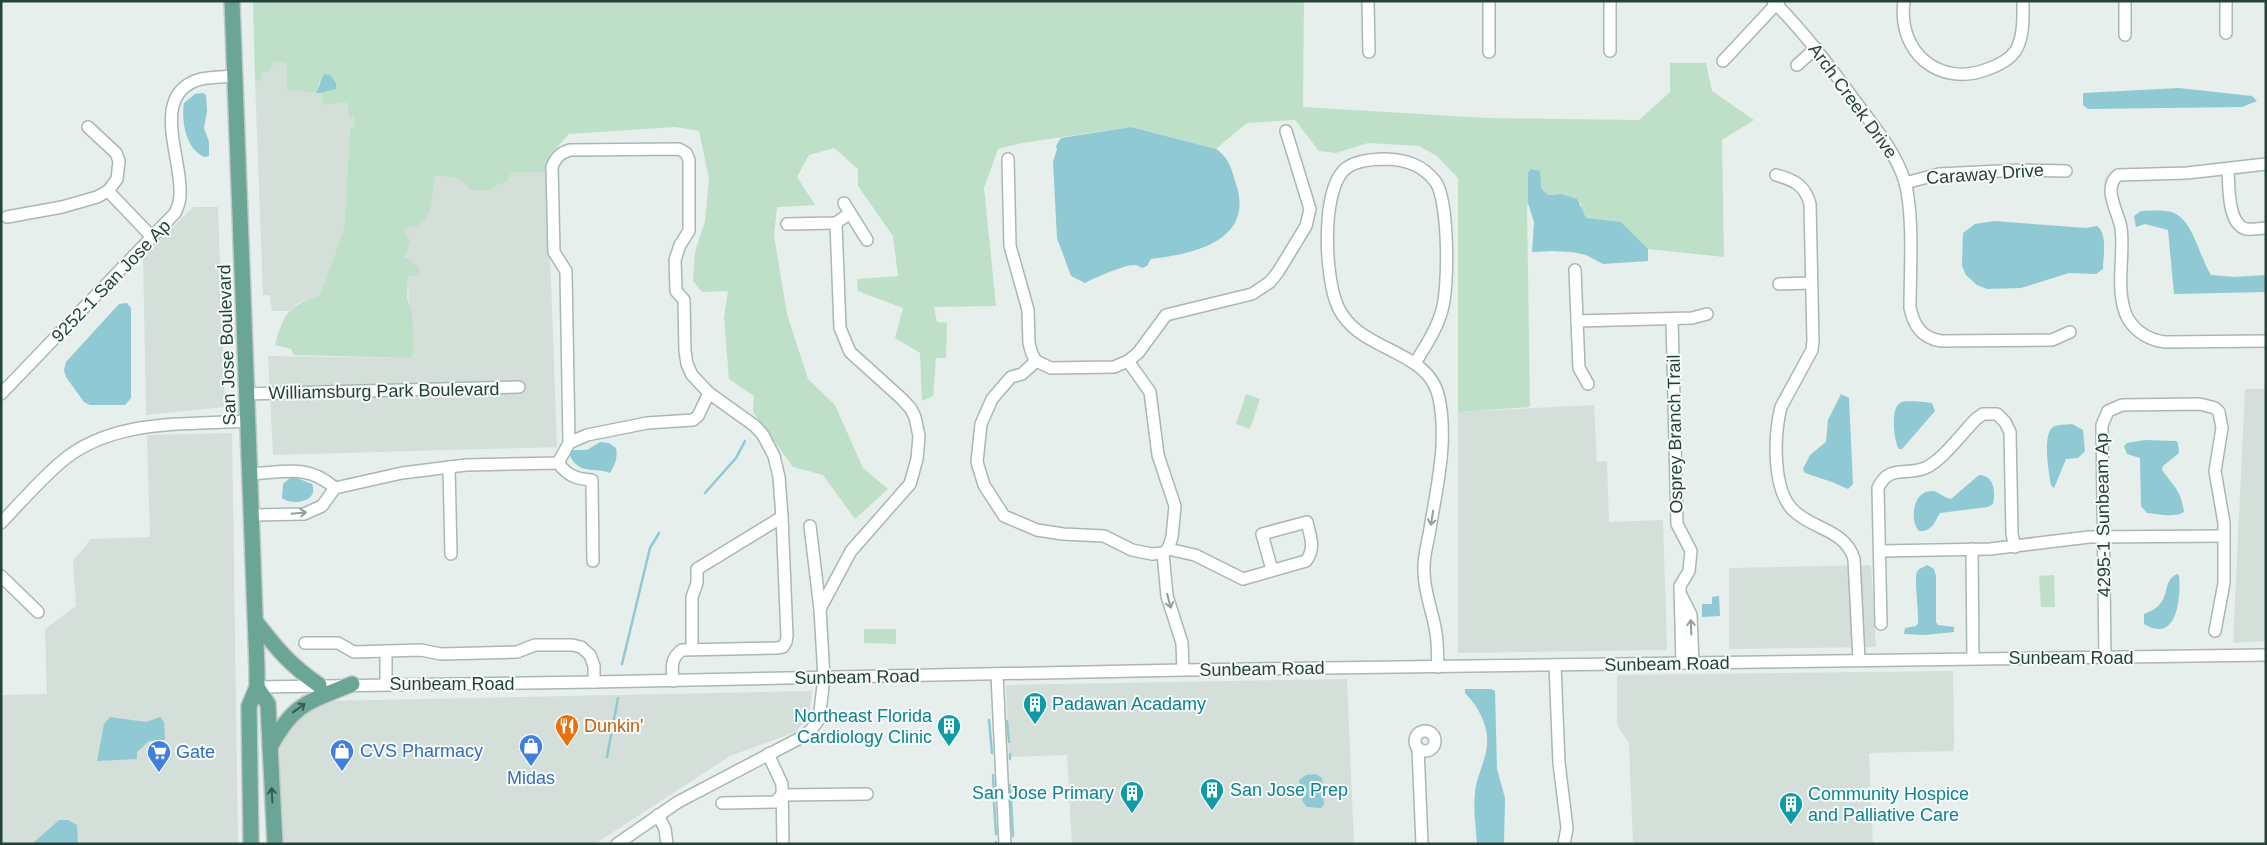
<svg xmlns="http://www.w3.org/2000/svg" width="2267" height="845" viewBox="0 0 2267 845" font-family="Arial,sans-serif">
<rect width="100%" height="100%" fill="#e6efeb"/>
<!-- built -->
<g fill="#d4dfda">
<path d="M274,62L286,63L287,90L321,92L323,105L349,103L354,117V126L350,128L344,229L320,295L297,304L290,311H272L270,295H263L255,80H262V71Z"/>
<path d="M547,172L557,447L273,455L268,356L410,358L408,275L403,230L437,175Z"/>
<path d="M193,207H218L225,407L146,415L143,257Z"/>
<path d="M2245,389H2266V641L2233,643Z"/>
<path d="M1594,405L1597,462L1607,461L1609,522L1663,520L1667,650L1458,653V412Z"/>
<path d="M232,433L238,844H1V695L47,694L45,629L76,606L73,561L91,539L150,537L147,435Z"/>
<path d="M1871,565L1876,647L1729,649V568Z"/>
<path d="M1953,671L1954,751L1869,753L1873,844H1633L1629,743L1617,725V675Z"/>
<path d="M1347,679L1354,844H1072L1067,755L1009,757L1006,685Z"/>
<path d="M812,691L809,718L795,732L730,756L595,844H283L279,747L284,730L297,713L324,701Z"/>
</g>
<!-- green -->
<g fill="#bfe0c8">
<path d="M253,1H1304L1303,107L1486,118L1639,120L1670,92V63H1706L1712,91L1754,120L1722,140L1724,257L1648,249L1620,222L1586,218L1581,210V204L1559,194L1548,195L1541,188L1527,205L1530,407L1458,412V178L1437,156L1419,146L1368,143L1336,153L1319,151L1295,120L1247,123L1216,149L1131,127L1022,143L998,149L984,188L996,306L934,307L937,322L947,323L946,358H936L933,396L922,401L920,353L895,338L903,308L858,291L857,279L898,276L893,236L858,186V169L834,148L809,155L797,177L815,205L777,207L774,235L787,314L808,379L835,405L863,468L888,489L855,519L823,475L793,467L753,412L754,396L729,379L724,318L728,291L702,292L693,281L695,252L705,221L709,179L699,131L675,127L569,134L550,155L547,172L511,173L507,182L499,184L490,190H471L460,179L437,175L434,179C432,194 433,216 419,225C414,228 409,226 404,230L410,241L405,257L420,268L419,275L408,276L407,298L412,314L414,352L410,358L294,355L291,349L275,345C284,312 288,307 320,295L344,229L350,128L354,126V117H349L348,103L323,105L321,93L336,89L320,81L316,93L287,90L286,63L274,62L269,71L262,72V81L255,80Z"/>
<path d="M1246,394L1260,399L1250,429L1236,424Z"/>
<path d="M2054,575L2055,607H2041L2039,576Z"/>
<path d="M864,629H896V644L864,643Z"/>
</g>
<!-- water -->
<g fill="#8ec9d4">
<path d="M324,74L330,75L336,83V89L321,93H316Z"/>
<path d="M2179,88L2252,96L2257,101L2242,107L2088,109L2083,105V93Z"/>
<path d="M203,93L206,95L207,111L204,128L209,142V156L205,157C186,150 181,121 184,103L195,94Z"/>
<path d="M1131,127L1216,149C1230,159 1231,168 1236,184C1255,241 1193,254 1151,259L1147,266L1142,268C1139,266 1137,265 1134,265C1127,264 1091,279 1085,283L1071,276L1057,238L1053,162L1057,149L1056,146L1061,138Z"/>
<path d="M1530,169L1540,171L1541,188L1548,195L1561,194L1577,199L1586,218L1621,222L1648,249V261L1603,264L1586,255L1572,252L1552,251L1532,252L1534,222L1528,203V173Z"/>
<path d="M2141,211C2152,211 2167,209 2176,214C2194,224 2200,258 2211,275L2234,277L2266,275V292L2174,294L2168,230L2145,224L2136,227L2134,216Z"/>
<path d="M1994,221L2086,228L2097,226C2108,234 2103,256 2103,269L2096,274L2069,273L2021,288L1987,289L1977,285L1966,275L1962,266L1963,233L1975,224Z"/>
<path d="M127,303L131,308V398L125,405H90L84,402L66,377L64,370L66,362L119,304Z"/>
<path d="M1841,394L1849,398L1853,484L1848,489L1832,482L1805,473L1803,469L1810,455L1826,442L1828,420Z"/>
<path d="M1925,402L1932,403L1935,411L1902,449H1899C1894,442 1890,408 1900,403C1906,400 1918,402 1925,402Z"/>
<path d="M2072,424L2083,430L2085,451L2078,458L2066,459L2054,488L2051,485C2049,473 2042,434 2053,427C2058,424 2066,425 2072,424Z"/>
<path d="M2145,440L2176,441L2178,443L2179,453L2163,466L2162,470C2174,487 2181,490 2184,512C2175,518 2157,514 2147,513L2141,506L2140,458L2127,454L2124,446L2127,443Z"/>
<path d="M600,442L609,443L616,448C618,457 615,465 610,473C596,467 579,475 570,456L572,450H587Z"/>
<path d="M1979,475C1994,475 1996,492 1993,504L1988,507L1940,513C1934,523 1932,532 1919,531C1909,520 1913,489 1933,491C1939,492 1944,498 1951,499Z"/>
<path d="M290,478H297L312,484C319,502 293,506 282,498L283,484Z"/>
<path d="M1927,565L1934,569L1936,576V622L1938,625L1954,627V632L1925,635L1904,634L1905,628L1916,626L1918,623C1919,612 1914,578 1917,572C1919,568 1924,567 1927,565Z"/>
<path d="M2177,574L2179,575C2181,596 2178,645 2144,624V614C2175,603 2159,583 2177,574Z"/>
<path d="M1719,596L1720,616L1702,617V604H1712V597Z"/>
<path d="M1465,689H1491L1495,691L1497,769L1505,798L1504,844H1477C1476,827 1473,810 1475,793C1476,779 1483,766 1486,752C1491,730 1480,708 1465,693Z"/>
<path d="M110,717L146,722L160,717L164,722L165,740L149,741L137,752V759L97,761L104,724Z"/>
<path d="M1316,774L1322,778L1324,804L1321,808L1307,807L1303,802L1299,780L1306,775Z"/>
<path d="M59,820H68L77,825L78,844H32Z"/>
</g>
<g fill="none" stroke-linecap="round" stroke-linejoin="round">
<!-- stream -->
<g stroke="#8ec9d4" stroke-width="2.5">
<path d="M705,493L736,458L745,441"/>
<path d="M622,664L650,548L659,533"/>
<path d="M989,720L992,753"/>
<path d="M1007,721L1009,742"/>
<path d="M1010,754V759"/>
<path d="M607,757L618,698"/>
<path d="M993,775L994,794"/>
<path d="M1010,785L1013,836"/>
<path d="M994,803L996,834"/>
<path d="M996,842V844"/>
</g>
<!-- minor casing -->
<g stroke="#a8b8b2" stroke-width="14">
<g id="minor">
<path d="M1368,1L1369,52"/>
<path d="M1489,1V52"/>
<path d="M1610,1V51"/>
<path d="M1773,1C1805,33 1831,68 1858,105C1876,129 1896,153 1905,182C1914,216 1910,272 1910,308C1914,326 1922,338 1941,341L2052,340L2070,332"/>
<path d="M1904,1C1897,52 1939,88 1988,69C1999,65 2010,60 2016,50C2024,36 2023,17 2023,1"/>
<path d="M2125,1V35"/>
<path d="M2226,1V33"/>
<path d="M1723,61L1779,1"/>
<path d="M1797,65L1816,48"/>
<path d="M1008,159L1010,246L1028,310L1029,343L1032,354L1036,361L1051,368L1114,367L1128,361L1138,353L1166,315L1252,294L1270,282L1278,272L1306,226L1310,209L1286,131"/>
<path d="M2266,164L2187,173L2118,175C2102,188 2118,211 2121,228C2125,256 2114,292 2128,319C2137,333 2150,340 2165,342L2266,341"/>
<path d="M2228,169C2229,184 2227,224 2246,229C2252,230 2260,228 2266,228"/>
<path d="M1776,175C1794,180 1805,185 1810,204L1813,341L1812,350L1781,407C1774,435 1772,489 1793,510C1813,530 1845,529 1854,559L1859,660"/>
<path d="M1905,183L1939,174L2021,170L2066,171"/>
<path d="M108,191L153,238"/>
<path d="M844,203L867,240"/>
<path d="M7,217L62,207L97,197L108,191L117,179L119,161L116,153L88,127"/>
<path d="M787,224L836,223L850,213"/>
<path d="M1575,270L1579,368L1588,384"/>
<path d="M1779,284L1811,283"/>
<path d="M1672,319L1677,524L1691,551L1689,571L1680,586L1682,663"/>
<path d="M1577,321L1692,318L1707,314"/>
<path d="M1036,361L1022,374L1011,377L992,399L981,424L977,462L984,485L1004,516L1037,530L1063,534L1104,536L1132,550L1152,554L1163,553L1168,549L1172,537L1175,506L1158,455L1150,392L1128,361"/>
<path d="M1415,363C1425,347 1437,329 1442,310C1449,287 1449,199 1435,181C1422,165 1407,160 1387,159C1373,159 1353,160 1343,171C1321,196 1325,279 1338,307C1359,353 1429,348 1439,398C1448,442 1437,485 1430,529C1428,542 1423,557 1424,571C1424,593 1433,612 1436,633C1438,644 1437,656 1438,667"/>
<path d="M1,394L175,213C178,207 180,201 180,195C183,159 148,93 201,79C212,77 224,77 235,76"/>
<path d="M248,394L519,387"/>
<path d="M569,443L566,271L554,252L552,167C556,157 560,153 570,150L679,149L686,153L689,160V231L680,245L675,260L676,291L684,300L685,351L687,364L692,375L709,393L755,426L763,435L774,456L779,477L782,517L787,636L786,642L783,647L776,648L682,650C670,659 672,667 673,681"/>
<path d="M558,463C568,476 576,479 592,480L593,561"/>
<path d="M449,467L451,554"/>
<path d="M251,474C285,472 308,464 335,488"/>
<path d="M253,515L304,514L322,506L335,488L402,473L466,465L558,463L569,443L587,435L647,423L693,420L698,416L709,393"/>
<path d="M1,523C20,503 39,481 60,463C111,418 186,425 249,421"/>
<path d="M1168,549L1195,555L1243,579L1306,561C1316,548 1310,536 1307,522L1262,534L1272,570"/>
<path d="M1972,549L1973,659"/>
<path d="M1880,551L1990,549L2089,537L2224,536"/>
<path d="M1163,553L1167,596L1182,643L1183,670"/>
<path d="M1,576L38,612"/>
<path d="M1682,597L1691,615L1693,663"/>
<path d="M820,609L851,551L910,484L917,459L919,436L915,417L911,409L902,399L850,352L840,328L836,223"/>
<path d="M1881,624L1878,488C1889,464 1906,476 1925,468C1942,461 1963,432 1976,419L1983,414H1997L2005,422L2010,432L2012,534L2015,547"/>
<path d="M305,643H338L354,652L421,650L441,654L517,652L535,645H572L581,647L590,655L594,666V682"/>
<path d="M692,649V597L697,583V569L782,517"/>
<path d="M386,651V684"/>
<path d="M2105,658L2102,425L2108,411L2122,405L2200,404L2215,408L2219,412L2222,428L2215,471L2224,523V583L2215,631"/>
<path d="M1555,665L1559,763L1567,828L1564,844"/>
<path d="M997,674L1005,844"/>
<path d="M257,687L594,682L1183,670L2266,655"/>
<circle cx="1425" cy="741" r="10"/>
<path d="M1418,748L1422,844"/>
<path d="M768,754L782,784L783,844"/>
<path d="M722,803L775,802L782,795L867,794"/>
<path d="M658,815L665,829L667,844"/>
<path d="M617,844L678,802L802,737L811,730L819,719L824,678L820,609L810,526"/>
</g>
</g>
<!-- major casing -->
<g stroke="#c2cac8" stroke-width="18">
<g id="major">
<path d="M232,1L257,669V687L249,706L251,844"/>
<path d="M256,622C277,649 290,665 319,685"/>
<path d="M257,687L268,704L275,844"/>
<path d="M270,747C294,703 308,702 352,684"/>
</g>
</g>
<!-- minor -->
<use href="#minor" stroke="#fff" stroke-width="11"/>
<!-- major -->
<use href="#major" stroke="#6aa596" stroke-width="15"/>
</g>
<!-- one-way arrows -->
<defs><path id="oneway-shaft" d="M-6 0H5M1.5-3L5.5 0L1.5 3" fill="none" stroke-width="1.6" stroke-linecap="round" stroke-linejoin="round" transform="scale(1.25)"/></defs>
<g stroke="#92a09c">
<use href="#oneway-shaft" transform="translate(299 513) rotate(-5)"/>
<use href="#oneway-shaft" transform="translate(1432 518) rotate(99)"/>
<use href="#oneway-shaft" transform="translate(1169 601) rotate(75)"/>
<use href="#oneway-shaft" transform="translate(1691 627) rotate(-92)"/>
</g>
<g stroke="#365b51">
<use href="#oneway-shaft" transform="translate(299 708) rotate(-36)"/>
<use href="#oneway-shaft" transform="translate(272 795) rotate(-93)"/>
</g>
<!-- icons -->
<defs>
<g id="building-pin" transform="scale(1.25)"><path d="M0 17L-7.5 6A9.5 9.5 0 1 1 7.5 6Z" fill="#0f9aa8" stroke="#f7fbf9"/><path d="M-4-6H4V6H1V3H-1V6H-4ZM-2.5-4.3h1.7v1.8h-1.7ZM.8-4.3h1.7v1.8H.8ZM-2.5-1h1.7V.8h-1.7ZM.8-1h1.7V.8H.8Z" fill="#fff"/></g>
<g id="restaurant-pin" transform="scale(1.25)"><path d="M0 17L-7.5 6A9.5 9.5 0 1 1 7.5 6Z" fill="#e8710a" stroke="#f7fbf9"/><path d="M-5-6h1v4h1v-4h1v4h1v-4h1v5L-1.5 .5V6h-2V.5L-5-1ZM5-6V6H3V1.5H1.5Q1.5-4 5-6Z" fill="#fff"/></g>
<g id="shop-pin" transform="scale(1.25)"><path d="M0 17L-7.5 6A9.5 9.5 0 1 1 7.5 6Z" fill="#3f7fe0" stroke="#f7fbf9"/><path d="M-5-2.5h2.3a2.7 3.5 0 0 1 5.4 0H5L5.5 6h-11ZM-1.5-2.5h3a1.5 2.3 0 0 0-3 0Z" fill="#fff"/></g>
<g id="supermarket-pin" transform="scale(1.25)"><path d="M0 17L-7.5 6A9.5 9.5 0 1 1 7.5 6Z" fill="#3f7fe0" stroke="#f7fbf9"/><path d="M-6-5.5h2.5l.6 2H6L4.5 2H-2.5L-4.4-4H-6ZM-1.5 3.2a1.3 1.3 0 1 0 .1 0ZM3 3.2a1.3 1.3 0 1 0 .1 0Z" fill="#fff"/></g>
</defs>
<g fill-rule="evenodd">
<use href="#building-pin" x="1035" y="704"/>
<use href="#restaurant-pin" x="567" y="726"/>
<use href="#building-pin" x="949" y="726"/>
<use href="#shop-pin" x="531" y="746"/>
<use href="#shop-pin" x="342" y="751"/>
<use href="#supermarket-pin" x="159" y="752"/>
<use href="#building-pin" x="1212" y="790"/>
<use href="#building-pin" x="1132" y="793"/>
<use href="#building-pin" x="1791" y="804"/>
</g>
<g text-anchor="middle" stroke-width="4" stroke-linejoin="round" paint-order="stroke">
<!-- street labels -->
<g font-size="18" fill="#24423a" stroke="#f7fbf9">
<text transform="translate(1853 101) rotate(54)" y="6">Arch Creek Drive</text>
<text transform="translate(1985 174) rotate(-4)" y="6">Caraway Drive</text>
<text transform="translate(111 281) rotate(-46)" y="6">9252-1 San Jose Ap</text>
<text transform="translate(227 345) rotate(-92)" y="6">San Jose Boulevard</text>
<text transform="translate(384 391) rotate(-1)" y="6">Williamsburg Park Boulevard</text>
<text transform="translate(1675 434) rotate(-91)" y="6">Osprey Branch Trail</text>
<text transform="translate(2103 515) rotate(-91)" y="6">4295-1 Sunbeam Ap</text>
<text x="2071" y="664">Sunbeam Road</text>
<text transform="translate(1667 664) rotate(-1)" y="6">Sunbeam Road</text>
<text transform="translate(1262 669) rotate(-1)" y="6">Sunbeam Road</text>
<text transform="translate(857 677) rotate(-1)" y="6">Sunbeam Road</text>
<text x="452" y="690">Sunbeam Road</text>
</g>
<!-- culture labels -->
<g font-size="18" fill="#0d838f" stroke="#f7fbf9" text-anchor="start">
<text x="1052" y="710">Padawan Acadamy</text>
<text x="932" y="722" text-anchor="end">Northeast Florida<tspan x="932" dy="21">Cardiology Clinic</tspan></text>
<text x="1230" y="796">San Jose Prep</text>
<text x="1114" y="799" text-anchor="end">San Jose Primary</text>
<text x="1808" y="800">Community Hospice<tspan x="1808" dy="21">and Palliative Care</tspan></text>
</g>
<!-- food labels -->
<g font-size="18" fill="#c56008" stroke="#f7fbf9" text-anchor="start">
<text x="584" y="732">Dunkin'</text>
</g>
<!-- shop labels -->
<g font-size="18" fill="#366cbe" stroke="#f7fbf9" text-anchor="start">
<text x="360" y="757">CVS Pharmacy</text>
<text x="176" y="758">Gate</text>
<text x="531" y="784" text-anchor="middle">Midas</text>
</g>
</g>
<!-- border -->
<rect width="2267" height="845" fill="none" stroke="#24423a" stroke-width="5"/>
</svg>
